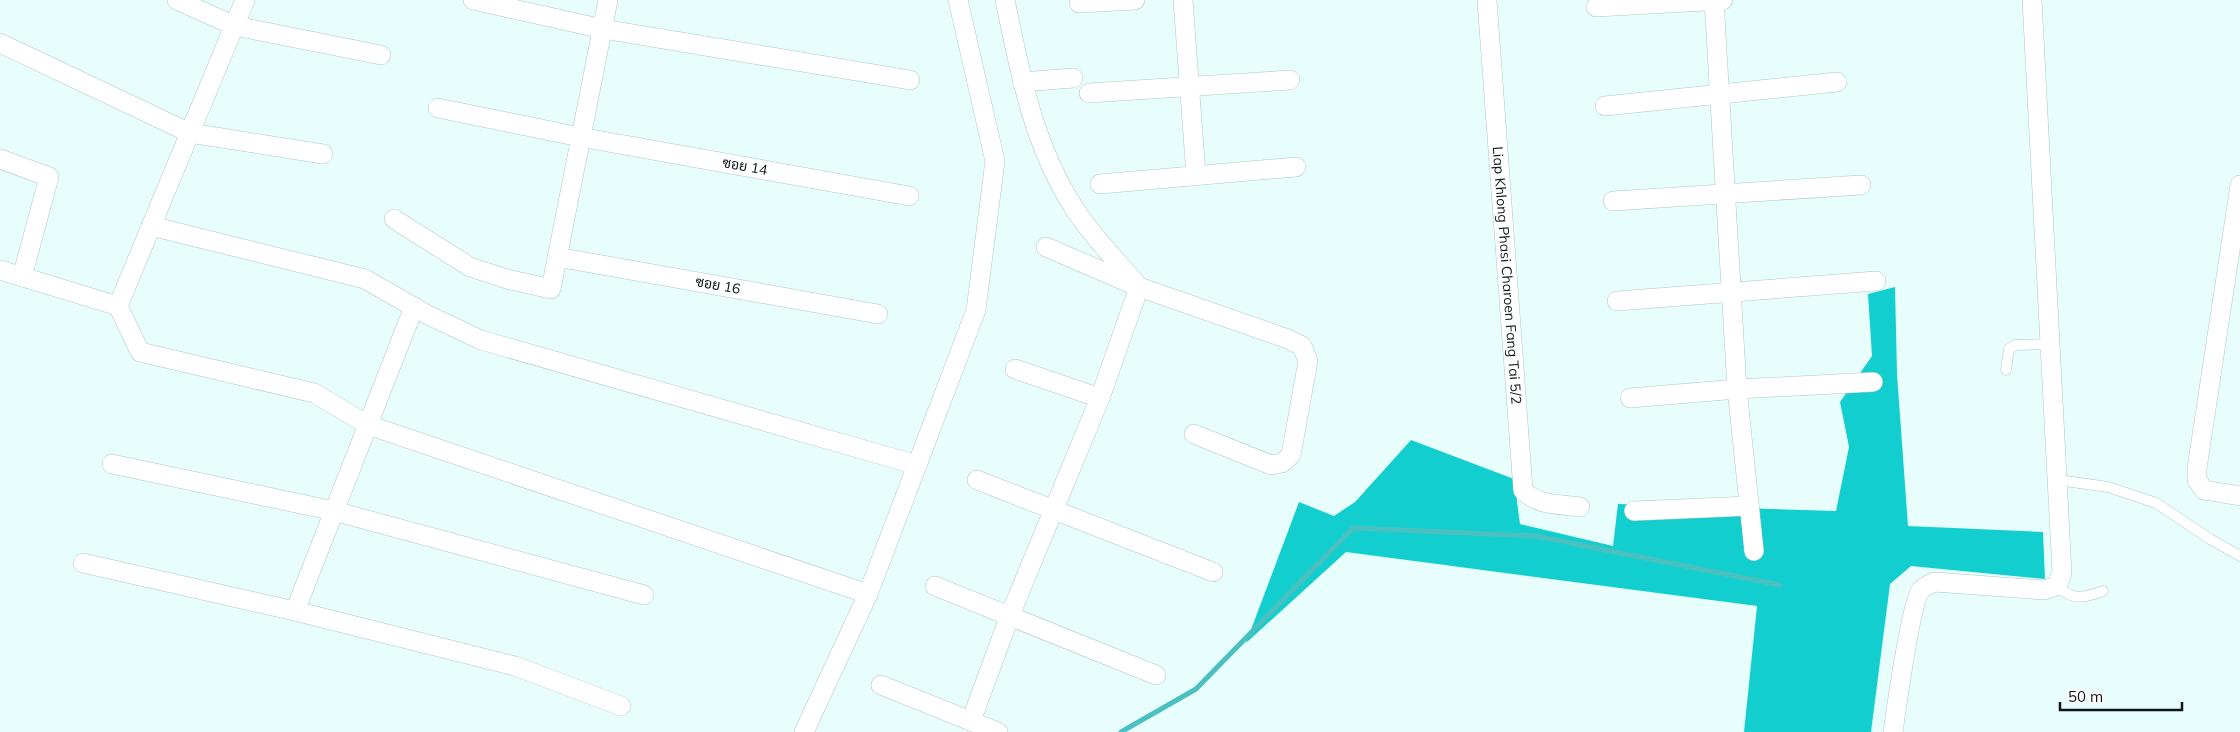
<svg xmlns="http://www.w3.org/2000/svg" width="2240" height="732" viewBox="0 0 2240 732" font-family="Mulish,Sarabun,sans-serif">
<rect width="100%" height="100%" fill="#e8fefd"/>
<!-- forest -->
<path fill="#13cece" d="M1895,287L1897,374L1908,526L2043,532L2045,579L1911,566L1890,584L1871,732H1744L1757,606L1346,552L1246,643L1299,502L1334,516L1355,502L1411,440L1514,479L1520,524L1613,546L1618,504L1836,511L1849,447L1840,402L1872,356L1868,294Z"/>
<g fill="none" stroke-linecap="round" stroke-linejoin="round">
<!-- stream -->
<path stroke="#4bc0c0" stroke-width="5" d="M1121,732L1196,689L1353,528L1536,536L1780,585"/>
<!-- lane casing -->
<g stroke="#afc5c4" stroke-width="11">
<g id="lane">
<path d="M2006,370L2009,349L2015,345L2051,344"/>
<path d="M2058,480L2108,487L2156,503L2210,539L2240,556"/>
<path d="M2057,586C2073,601 2084,598 2103,591"/>
</g>
</g>
<!-- street casing -->
<g stroke="#afc5c4" stroke-width="20">
<g id="street">
<path d="M177,0L235,26L381,55"/>
<path d="M245,0L118,306L140,352L314,393L368,425L868,594"/>
<path d="M473,0L603,29L910,80"/>
<path d="M1183,0L1196,175"/>
<path id="s1" d="M1487,0L1523,490C1537,506 1561,504 1580,507"/>
<path d="M1714,0L1737,389L1754,551"/>
<path d="M1079,3L1135,0"/>
<path d="M1596,7L1723,0"/>
<path d="M0,43L190,133L323,154"/>
<path d="M1022,82L1073,78"/>
<path d="M1089,93L1290,80"/>
<path d="M1605,106L1837,82"/>
<path d="M438,108L580,137L909,196"/>
<path d="M0,159L49,177L22,277"/>
<path d="M1100,184L1296,167"/>
<path d="M2240,185L2197,468V480L2204,490L2240,496"/>
<path d="M1613,201L1861,185"/>
<path d="M394,219L470,267L507,279L551,289L608,0"/>
<path d="M151,226L365,279L426,314L481,340L917,465"/>
<path d="M1046,247L1139,287L1288,339L1302,346L1308,361L1291,455L1282,463L1271,465L1194,434"/>
<path d="M557,257L878,314"/>
<path d="M0,270L118,306"/>
<path d="M1617,301L1876,281"/>
<path d="M1015,369L1100,398"/>
<path d="M1630,398L1737,389L1873,382"/>
<path d="M112,464L334,511L644,595"/>
<path d="M977,480L1213,572"/>
<path d="M1634,511L1749,506"/>
<path d="M83,563L295,611L515,666L621,706"/>
<path d="M935,586L1156,675"/>
<path d="M295,611L414,307"/>
<path d="M881,685L998,732"/>
<path d="M971,721L1010,615L1100,398L1139,287C1119,263 1090,234 1074,208C1033,144 1020,73 1005,0"/>
<path d="M804,732L868,594L976,310L995,161L958,0"/>
<path d="M1893,732C1896,711 1911,601 1921,590C1924,587 1930,584 1934,582L2044,590L2057,586L2062,573L2032,0"/>
</g>
</g>
<!-- lane -->
<use href="#lane" stroke="#fff" stroke-width="10"/>
<!-- street -->
<use href="#street" stroke="#fff" stroke-width="19"/>
</g>
<g text-anchor="middle" stroke-width="5" stroke-linejoin="round" paint-order="stroke">
<!-- street labels -->
<g font-size="14" fill="#0e1616" stroke="#fff">
<text transform="translate(745 166) rotate(10)" y="5">ซอย 14</text>
<text dy="5" stroke="none"><textPath href="#s1" startOffset="276">Liap Khlong Phasi Charoen Fang Tai 5/2</textPath></text>
<text transform="translate(718 285) rotate(10)" y="5">ซอย 16</text>
</g>
</g>
<!-- scale -->
<path d="M2060 702v8h122v-8" fill="none" stroke="#0e1616" stroke-width="2.5"/>
<text x="2068" y="702" font-size="15" fill="#0e1616" stroke="#ffffff" stroke-width="4" paint-order="stroke">50 m</text>
</svg>
